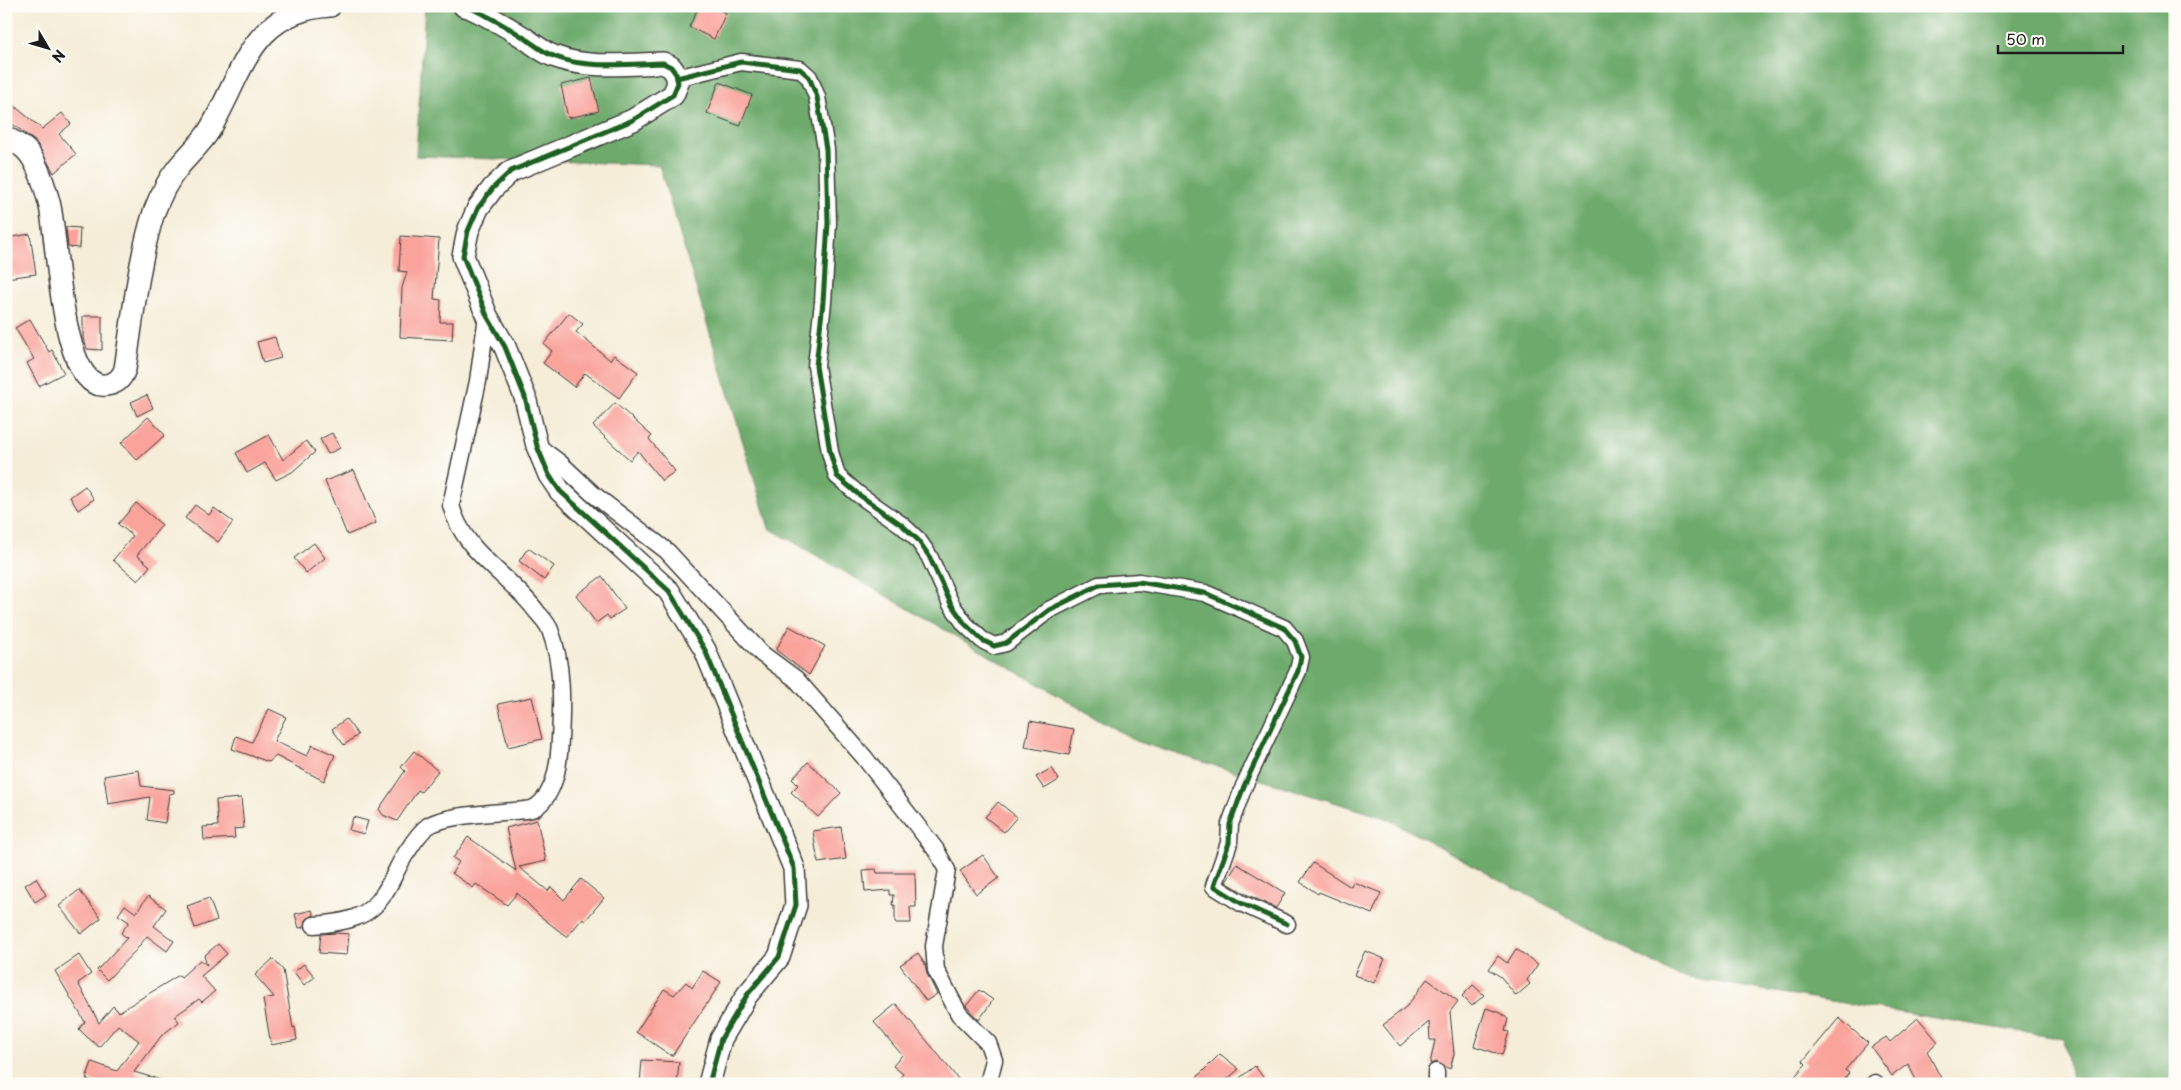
<svg xmlns="http://www.w3.org/2000/svg" width="2181" height="1090" viewBox="0 0 2181 1090" font-family="'Playpen Sans',sans-serif">
<rect width="100%" height="100%" fill="#fdfcf7"/>
<filter id="ink" filterUnits="userSpaceOnUse"><feTurbulence type="fractalNoise" baseFrequency=".02" numOctaves="2"/><feDisplacementMap in="SourceGraphic" scale="10" xChannelSelector="R" yChannelSelector="G"/><feConvolveMatrix kernelMatrix="1 2 1 2 8 2 1 2 1" color-interpolation-filters="sRGB"/></filter>
<filter id="wash" filterUnits="userSpaceOnUse"><feTurbulence type="fractalNoise" baseFrequency=".0096" numOctaves="4" result="noise"/><feDisplacementMap in="SourceGraphic" scale="20" xChannelSelector="R" yChannelSelector="G"/><feGaussianBlur stdDeviation="1.12" result="paint"/><feColorMatrix in="noise" values="0 0 0 0 0 0 0 0 0 0 0 0 0 0 0 0 0 1.4 0 .05"/><feComposite in="paint" operator="in"/></filter>
<g filter="url(#wash)">
<rect width="100%" height="100%" fill="#f5edd8"/>
<!-- forest -->
<path fill="#6daa6c" stroke="#446344" d="M425,6H2175V1084H2072L2064,1039L1677,976L1386,818L1138,742L769,528L659,165L416,156Z"/>
<g id="blocks">
<!-- building -->
<g fill="#f9a39b">
<path d="M699,6H712L726,13L714,39L689,27Z"/>
<path d="M591,78L599,111L568,118L561,85Z"/>
<path d="M719,82L752,95L740,126L707,113Z"/>
<path d="M6,99L42,129L62,113L71,124L59,134L76,154L54,173L36,142L6,119Z"/>
<path d="M66,227L80,228L79,248L68,247Z"/>
<path d="M30,234L36,274L6,278V238Z"/>
<path d="M401,236L439,239L434,299L441,300L440,322H453L452,340L400,337L402,288L407,272L399,271Z"/>
<path d="M569,313L583,324L576,332L610,360L614,355L638,372L619,398L585,373L574,387L543,363L552,351L544,344Z"/>
<path d="M83,316H102V350L87,349L83,338Z"/>
<path d="M30,319L49,352L52,350L64,373L39,386L27,363L34,359L15,328Z"/>
<path d="M275,337L281,358L263,363L257,342Z"/>
<path d="M147,395L153,408L137,416L131,402Z"/>
<path d="M615,403L652,436L649,439L675,471L662,481L638,451L630,460L593,426Z"/>
<path d="M148,417L165,435L137,460L121,443Z"/>
<path d="M332,433L340,448L328,454L320,439Z"/>
<path d="M269,435L283,460L306,441L315,452L292,472L276,480L265,463L247,473L236,453Z"/>
<path d="M354,470L376,523L347,535L325,481Z"/>
<path d="M85,486L94,499L78,510L70,497Z"/>
<path d="M136,503L162,525L137,555L150,566L138,581L113,560L133,536L118,524Z"/>
<path d="M195,505L209,515L214,508L233,522L218,542L185,518Z"/>
<path d="M314,543L325,558L306,573L294,558Z"/>
<path d="M528,548L554,566L544,580L519,561Z"/>
<path d="M602,576L625,609L610,619L607,615L596,623L576,595Z"/>
<path d="M789,626L825,646L809,675L776,650Z"/>
<path d="M532,697L542,739L508,747L498,704Z"/>
<path d="M269,709L286,717L274,741L307,756L312,745L335,755L324,781L276,756L269,762L232,749L236,736L252,742Z"/>
<path d="M346,719L358,735L344,745L332,729Z"/>
<path d="M1030,721L1074,729L1069,755L1025,747Z"/>
<path d="M414,751L438,771L421,792L418,790L397,821L383,815L379,809L405,771L401,767Z"/>
<path d="M808,762L841,793L818,817L791,792L798,785L792,779Z"/>
<path d="M1052,768L1059,780L1044,789L1036,777Z"/>
<path d="M139,770L141,786L174,790V793L169,794L165,823L147,820L150,797L108,804L104,776Z"/>
<path d="M241,798L244,828L234,829L235,838L204,840L203,827L218,826L216,800Z"/>
<path d="M998,802L1017,817L1004,832L985,817Z"/>
<path d="M353,817L368,821L364,834L349,830Z"/>
<path d="M537,820L546,861L519,867L548,891L551,887L564,900L581,879L604,898L585,921L582,919L567,937L540,916L517,893L507,905L476,884L473,888L452,873L459,862L453,858L468,837L516,871L506,828Z"/>
<path d="M841,827L846,859L818,863L813,831Z"/>
<path d="M983,855L999,878L976,894L960,871Z"/>
<path d="M1313,863L1351,887L1353,882L1381,893L1372,914L1319,892L1318,894L1300,882Z"/>
<path d="M1237,864L1285,893L1276,908L1246,894L1226,882Z"/>
<path d="M876,869L877,873H915L916,907H910L911,923H895V905H893L894,895H890V890L865,892L863,870Z"/>
<path d="M36,878L46,895L35,902L25,885Z"/>
<path d="M79,890L101,918L81,934L59,906Z"/>
<path d="M148,896L166,909L154,926L174,941L167,951L147,936L137,949L107,980L97,970L127,938L121,933L129,922L118,915L125,905L136,913Z"/>
<path d="M209,898L217,920L195,928L187,906Z"/>
<path d="M312,910L314,915L305,920L304,927L299,928L295,914Z"/>
<path d="M336,933L349,934L347,955L319,953L321,934Z"/>
<path d="M218,944L227,954L201,976L215,991L202,1002L199,999L175,1016L179,1022L162,1035L134,1072L161,1080V1084H101L86,1079L92,1062L117,1071L139,1041L118,1025L99,1047L87,1037L79,1029L85,1022L55,971L79,955L91,974L78,983L99,1023L113,1006L119,1012L179,975L181,977L200,960L207,965L204,956Z"/>
<path d="M1516,949L1538,964L1527,980L1530,984L1516,996L1501,977L1489,969L1498,956L1507,963Z"/>
<path d="M1365,951L1385,959L1374,983L1354,975Z"/>
<path d="M918,953L925,964L927,974L937,994L926,1001L900,965Z"/>
<path d="M273,959L283,970L293,1028L295,1027L297,1040L271,1045L263,999L274,997L255,975Z"/>
<path d="M304,964L315,977L304,985L294,972Z"/>
<path d="M703,971L721,982L672,1056L636,1032L664,989L674,995L686,982L692,988Z"/>
<path d="M1427,979L1458,1001L1450,1012L1454,1054L1450,1069L1436,1062L1430,1064L1435,1040H1430L1429,1022L1400,1046L1383,1025L1407,1006Z"/>
<path d="M1473,985L1484,995L1472,1006L1462,996Z"/>
<path d="M979,990L993,1000L979,1020L966,1006Z"/>
<path d="M896,1004L933,1048L962,1084H895L903,1074L893,1066L902,1055L874,1022Z"/>
<path d="M1486,1008L1501,1013L1508,1019L1505,1031L1509,1032L1502,1055L1474,1046Z"/>
<path d="M1839,1018L1868,1043L1845,1070L1849,1073L1840,1084H1788L1806,1064L1803,1061Z"/>
<path d="M1918,1018L1938,1042L1927,1051L1944,1084H1918L1908,1064L1892,1076L1871,1047L1886,1037L1890,1042Z"/>
<path d="M1220,1054L1239,1069L1222,1084H1190Z"/>
<path d="M642,1060L679,1062L677,1084H640Z"/>
<path d="M1255,1066L1268,1084H1232Z"/>
</g>
</g>
</g>
<g filter="url(#ink)">
<use href="#blocks" fill-opacity="0" stroke="#3d3b38" stroke-width="1"/>
<g fill="none" stroke-linecap="round" stroke-linejoin="round">
<!-- minor casing -->
<g stroke="#3d3b38" stroke-width="19">
<g id="minor">
<path d="M677,78L741,62L800,69L809,77L817,97L826,149L828,223L823,302L816,366L830,452L837,476L858,494L902,525L918,540L929,556L951,604L965,624L982,640L994,646L1006,643L1049,610L1099,585L1139,582L1205,593L1284,628L1295,641L1301,657L1298,671L1244,786L1230,824L1229,843L1214,886L1241,903L1287,924"/>
<path d="M537,446L560,463L593,494L667,551L762,654L796,679L864,757L936,850L947,870L934,946L936,970L959,1014L988,1043L994,1060L988,1084"/>
<path d="M314,925C342,923 370,919 385,892C394,878 399,862 409,849C414,841 420,832 428,826C445,815 492,813 514,811C520,810 530,811 536,807C556,793 559,762 560,739C562,704 563,663 550,630C548,624 542,618 537,612C510,575 463,553 451,505L478,381L487,316"/>
<path d="M1436,1072V1084"/>
<path d="M1874,1084L1875,1083"/>
</g>
</g>
<!-- tertiary casing -->
<g stroke="#3d3b38" stroke-width="24">
<g id="tertiary">
<path d="M464,6L469,7C488,16 506,26 523,37C534,44 543,53 556,57C586,69 631,64 663,63L671,67L676,74L678,83L673,95L633,120L511,171L493,188L478,208L468,231L463,256L487,316L505,347L525,397L537,446L549,475L560,491L669,591L705,650L794,868L796,905L779,957L747,995L721,1039L709,1084"/>
<path d="M6,137C12,141 21,145 26,150C37,161 45,187 49,202C58,232 59,392 106,385C116,384 122,378 125,369C133,317 138,263 154,212C159,199 168,180 177,169C187,156 200,145 209,131C243,75 249,11 330,6"/>
</g>
</g>
<!-- minor -->
<use href="#minor" stroke="#fff" stroke-width="16"/>
<!-- tertiary -->
<use href="#tertiary" stroke="#fff" stroke-width="21"/>
<!-- cycleway casing -->
<g stroke="#fdfcf7" stroke-width="8">
<g id="cycleway">
<path d="M464,6L469,7C488,16 506,26 523,37C534,44 543,53 556,57C586,69 631,64 663,63L671,67L676,74L678,83L673,95L633,120L511,171L493,188L478,208L468,231L463,256L487,316L505,347L525,397L537,446L549,475L560,491L669,591L705,650L794,868L796,905L779,957L747,995L721,1039L709,1084"/>
<path d="M677,78L741,62L800,69L809,77L817,97L826,149L828,223L823,302L816,366L830,452L837,476L858,494L902,525L918,540L929,556L951,604L965,624L982,640L994,646L1006,643L1049,610L1099,585L1139,582L1205,593L1284,628L1295,641L1301,657L1298,671L1244,786L1230,824L1229,843L1214,886L1241,903L1287,924"/>
</g>
</g>
<!-- cycleway -->
<use href="#cycleway" stroke="#1b5e20" stroke-width="5"/>
</g>
</g>
<!-- margin -->
<rect width="2181" height="1090" fill="none" stroke="#fdfcf7" stroke-width="25"/>
<!-- north arrow -->
<g transform="translate(48 48) rotate(128)" stroke="#fdfcf7" stroke-width="4" paint-order="stroke">
<path d="M0-4L9 19L0 12L-9 19Z" fill="#1c1c1c"/>
<text y="-8" font-size="14" font-weight="bold" text-anchor="middle" fill="#1c1c1c">N</text>
</g>
<!-- scale -->
<path d="M1998 45v8h125v-8" fill="none" stroke="#1c1c1c" stroke-width="2.5"/>
<text x="2006" y="45" font-size="15" fill="#1c1c1c" stroke="#fdfcf7" stroke-width="4" paint-order="stroke">50 m</text>
</svg>
